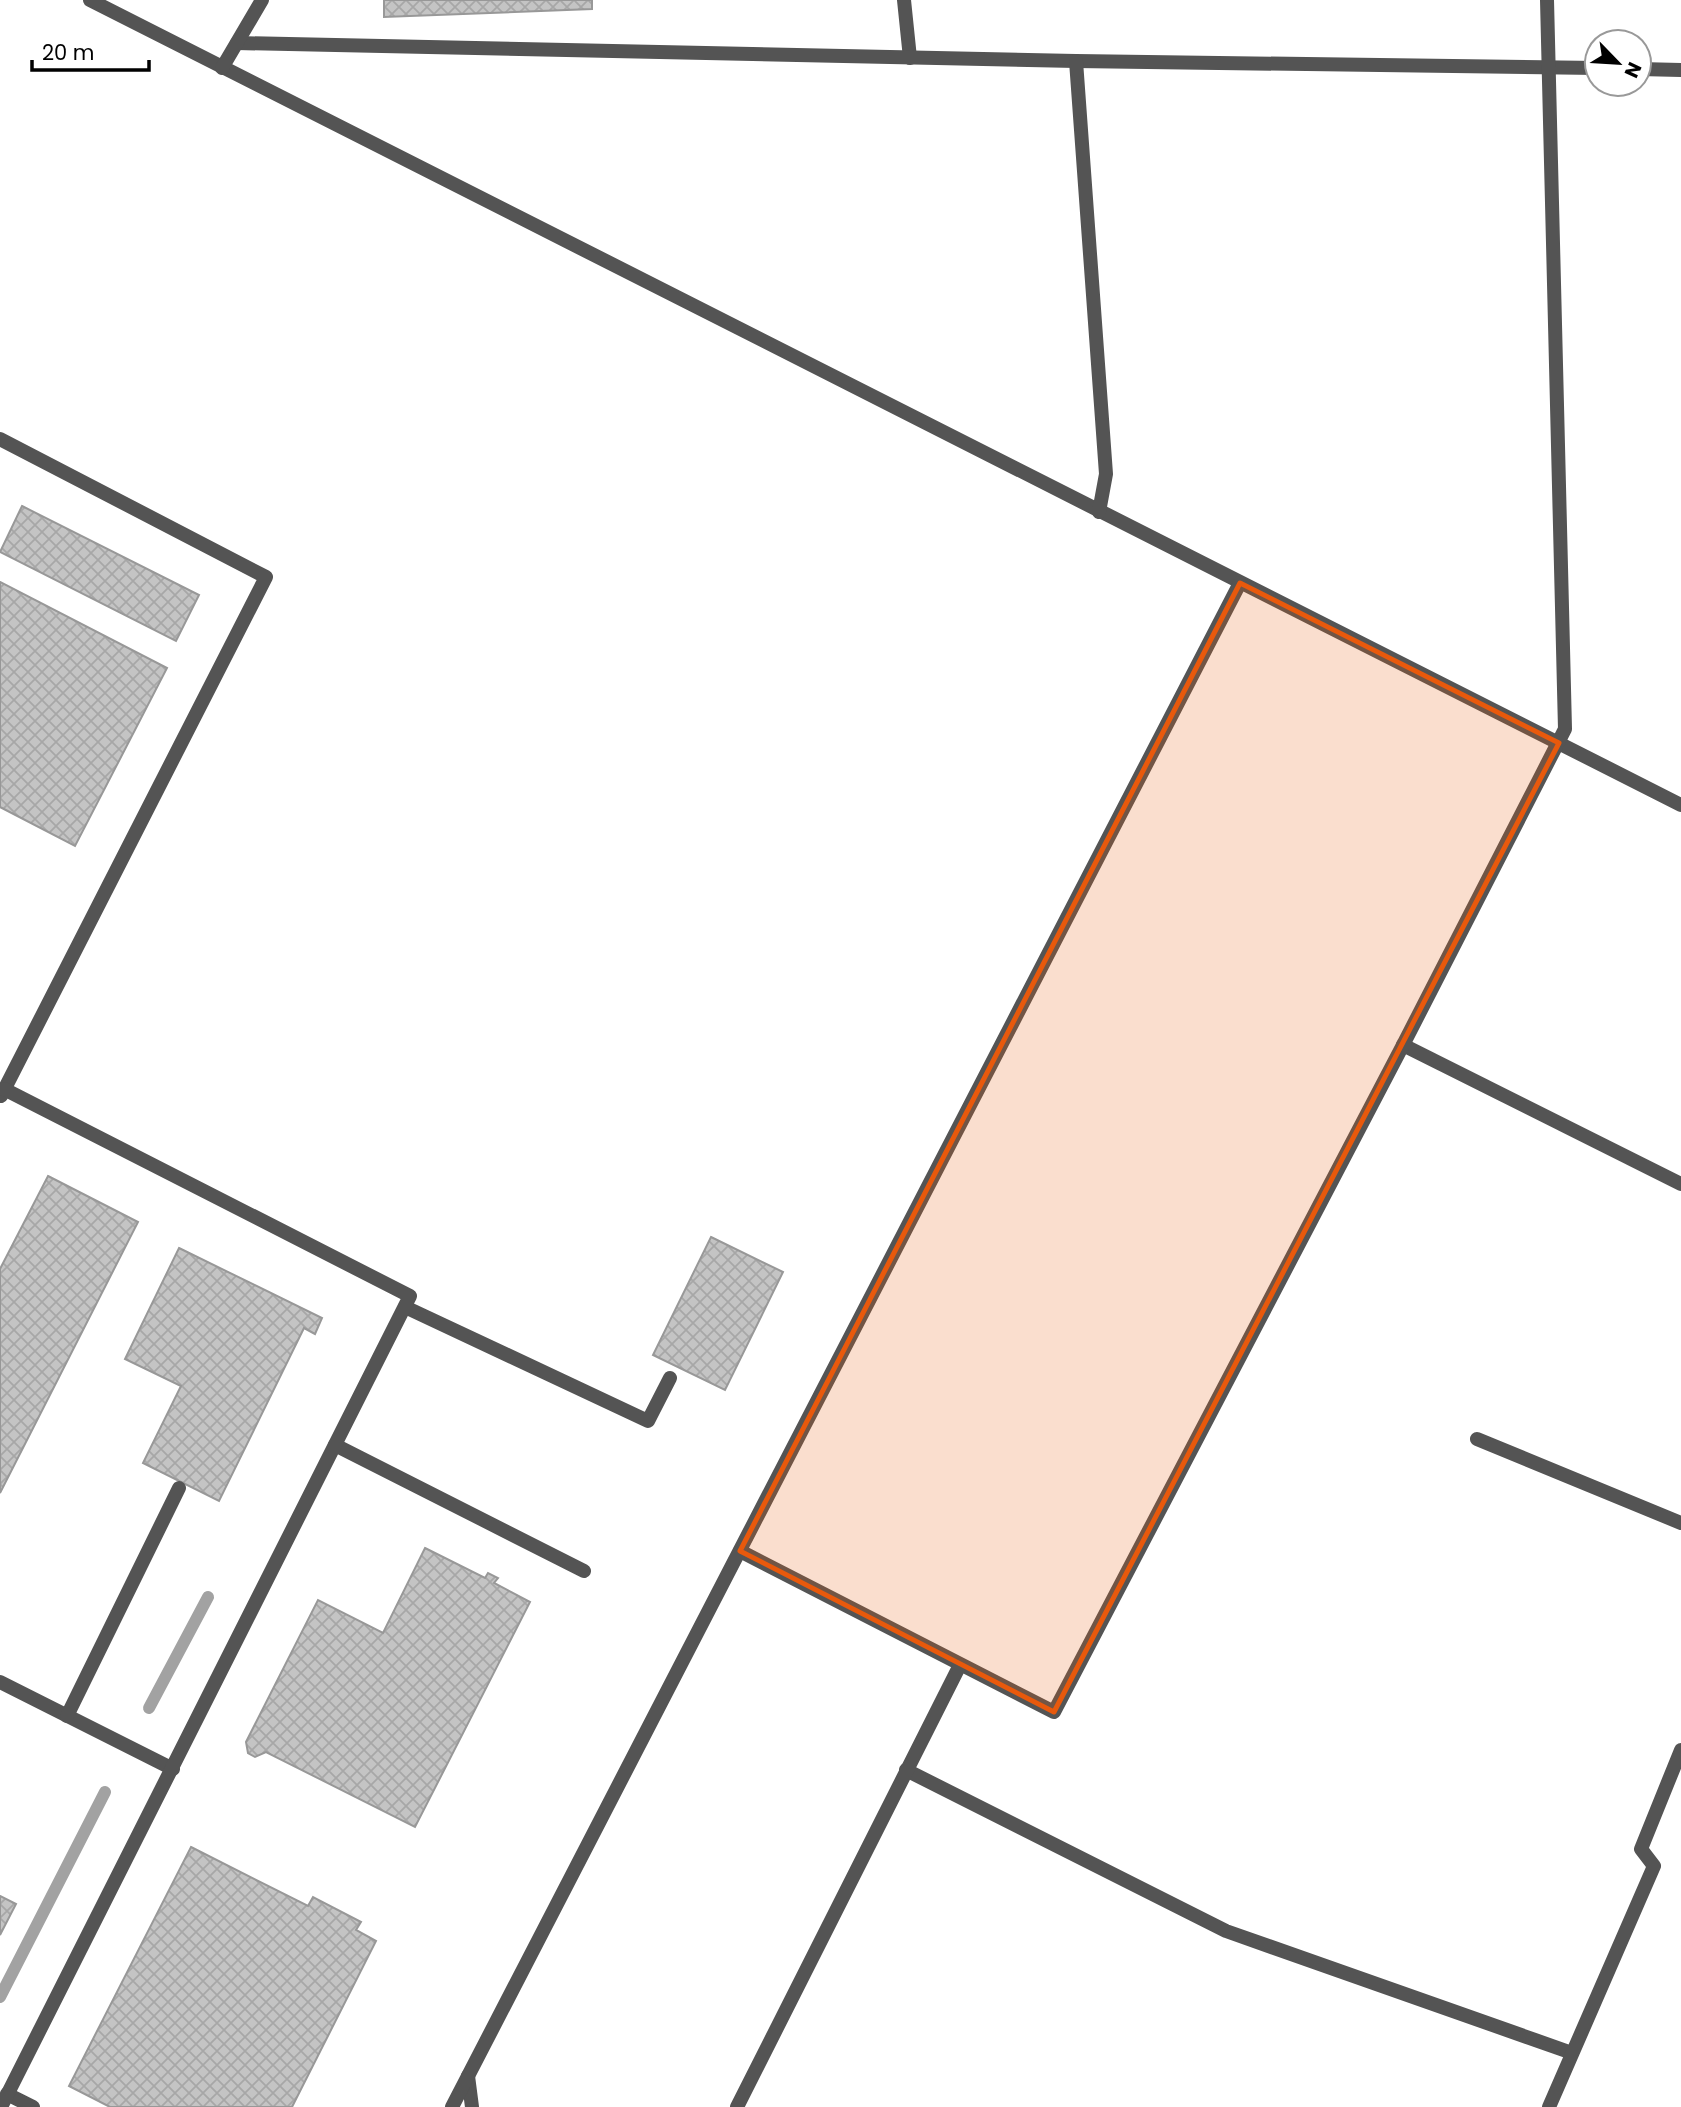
<svg xmlns="http://www.w3.org/2000/svg" width="1681" height="2107" viewBox="0 0 1681 2107" font-family="Poppins,sans-serif">
<defs>
<pattern id="building-cross-hatch" width="8" height="8" patternUnits="userSpaceOnUse" patternTransform="scale(1.75)"><rect width="8" height="8" fill="#c4c4c4"/><path d="M0 0l8 8M0 8l8-8" fill="none" stroke="#a7a7a7"/></pattern>
</defs>
<rect width="100%" height="100%" fill="#fff"/>
<g fill="none" stroke-linecap="round" stroke-linejoin="round">
<!-- stream -->
<g stroke="#a2a2a2" stroke-width="12">
<path d="M149,1708L208,1597"/>
<path d="M0,1997L105,1792"/>
</g>
</g>
<!-- building -->
<g fill="url(#building-cross-hatch)" stroke="#989898" stroke-width="2">
<path d="M384,0H592V9L384,17Z"/>
<path d="M22,506L199,595L176,641L0,552Z"/>
<path d="M0,582L167,668L75,846L0,807Z"/>
<path d="M48,1176L138,1222L0,1493V1269Z"/>
<path d="M711,1237L783,1272L725,1390L653,1355Z"/>
<path d="M179,1248L322,1318L315,1334L304,1328L219,1501L143,1463L181,1386L125,1359Z"/>
<path d="M425,1548L485,1578L488,1573L498,1578L494,1583L530,1602L415,1827L266,1752L255,1757L248,1753L246,1742L318,1600L383,1633Z"/>
<path d="M191,1847L308,1906L313,1897L361,1922L356,1930L376,1941L292,2107H110L69,2086Z"/>
<path d="M0,1896L16,1904L0,1935Z"/>
</g>
<g fill="none" stroke-linecap="round" stroke-linejoin="round">
<!-- lane -->
<g stroke="#545454" stroke-width="14">
<path d="M0,439L266,577L1,1096"/>
<path d="M405,1307L648,1421L670,1378"/>
<path d="M335,1445L584,1571"/>
<path d="M0,1682L173,1769"/>
<path d="M67,1716L179,1488"/>
<path d="M906,1770L1226,1931L1572,2053"/>
<path d="M7,2094L33,2107"/>
<path d="M1,2107L410,1296L4,1089"/>
</g>
<!-- street -->
<g stroke="#545454" stroke-width="14">
<path d="M90,0L1681,805"/>
<path d="M904,0L910,58"/>
<path d="M237,43L1076,61L1597,68"/>
<path d="M1076,61L1106,474L1099,512"/>
<path d="M222,68L262,0"/>
<path d="M1639,69L1681,70"/>
<path d="M1403,1045L1681,1184"/>
<path d="M1477,1439L1681,1523"/>
<path d="M740,1551L1054,1712L1403,1045L1565,729L1547,0"/>
<path d="M468,2076L472,2107"/>
<path d="M452,2107L1240,583"/>
<path d="M737,2107L960,1665"/>
<path d="M1549,2107L1654,1866L1641,1849L1681,1750"/>
</g>
</g>
<!-- marked area -->
<path fill="#e8590c" fill-opacity="0.2" stroke="#e8590c" stroke-width="5" stroke-linejoin="round" d="M1240,583L1559,743L1054,1712L740,1551Z"/>
<!-- north arrow -->
<g transform="translate(1618 63) rotate(115)"><circle r="33" fill="#ffffff" stroke="#999999" stroke-width="2"/>
<path d="M0-5L12 26L0 18L-12 26Z" fill="#000000"/>
<text y="-10" font-size="19" font-weight="bold" text-anchor="middle" fill="#000000">N</text>
</g>
<!-- scale -->
<path d="M32 60v10h117v-10" fill="none" stroke="#000000" stroke-width="3.5"/>
<text x="42" y="60" font-size="21" fill="#000000" stroke="#ffffff" stroke-width="5" paint-order="stroke">20 m</text>
</svg>
